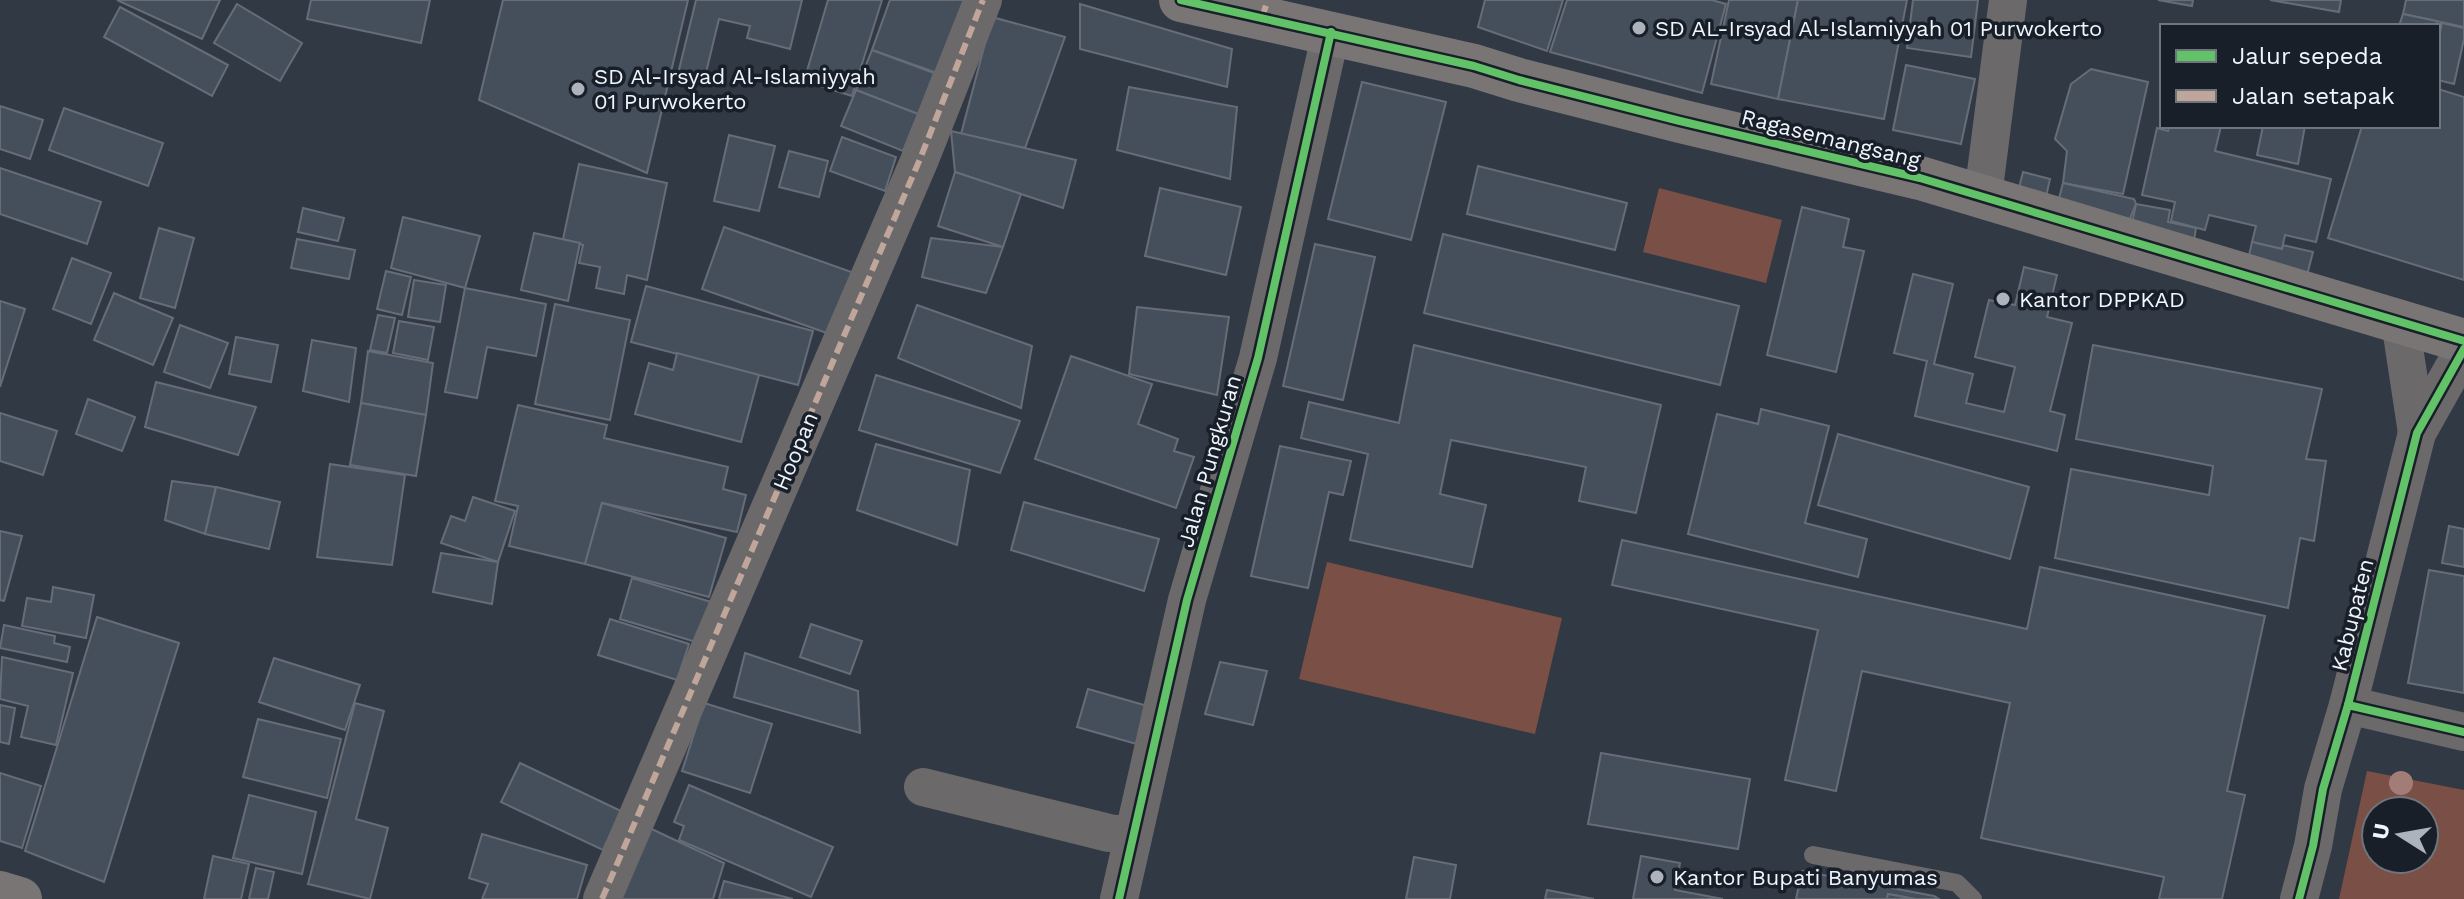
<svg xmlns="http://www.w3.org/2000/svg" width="2464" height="899" viewBox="0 0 2464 899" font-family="'Work Sans',sans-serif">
<rect width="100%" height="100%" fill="#313945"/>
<!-- green -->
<g fill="#7a4f45" fill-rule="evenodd">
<path d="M1659,188L1782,220L1766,283L1643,252Z"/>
<path d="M1327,562L1562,618L1535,734L1299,679Z"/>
<path d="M2367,771L2464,790V899H2339ZM2424,811V859H2376V811Z"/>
</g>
<!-- building -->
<g fill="#454f5c" stroke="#666d77" stroke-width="2">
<path d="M117,0H220L202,39Z"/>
<path d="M311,0H430L421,43L307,19Z"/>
<path d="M503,0H688L647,173L479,100Z"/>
<path d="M696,0H802L790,49L747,38L750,26L719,19L704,81L677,78Z"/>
<path d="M828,0H882L852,96L804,81Z"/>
<path d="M890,0H966L940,74L872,50Z"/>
<path d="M1485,0H1563L1547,51L1478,27Z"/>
<path d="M1567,0H1712L1726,4L1702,93L1550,52Z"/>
<path d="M1729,0H1798L1778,99L1711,84Z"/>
<path d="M1798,0H1907L1884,119L1778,99Z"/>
<path d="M1913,0H1978L1971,57L1907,48Z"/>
<path d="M2158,0H2193L2192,6Z"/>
<path d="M2270,0H2341L2339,12Z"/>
<path d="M2406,0H2464V27L2403,14Z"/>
<path d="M237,4L302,43L280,81L214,43Z"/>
<path d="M1080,4L1232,49L1227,87L1080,49Z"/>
<path d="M120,7L228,65L212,96L104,37Z"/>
<path d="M2403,14L2437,21L2436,26H2399Z"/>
<path d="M992,17L1065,37L1025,148L961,134Z"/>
<path d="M2442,23L2464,28V39L2454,84L2438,80V41Z"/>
<path d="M872,50L934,73L918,114L856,90Z"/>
<path d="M1906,65L1975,79L1961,144L1893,130Z"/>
<path d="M2091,69L2148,82L2123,194L2063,183L2067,151L2055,139L2071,84Z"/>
<path d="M1362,82L1446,102L1411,240L1328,219Z"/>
<path d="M1129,87L1237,107L1230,179L1117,150Z"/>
<path d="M2438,89L2464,97V280L2328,238L2362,126H2438Z"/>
<path d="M856,90L918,114L903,151L841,126Z"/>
<path d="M0,106L43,120L30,159L0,149Z"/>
<path d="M64,108L163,143L148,186L49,150Z"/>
<path d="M2169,126H2221L2215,151L2331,179L2316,242L2285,235L2282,249L2252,242L2256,226L2209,215L2205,230L2171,221L2175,202L2142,195L2157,128L2168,131Z"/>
<path d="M2263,126H2305L2298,164L2257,155Z"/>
<path d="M951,131L1076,160L1063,208L955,172Z"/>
<path d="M729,135L775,146L759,211L714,201Z"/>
<path d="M842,137L896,157L885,191L830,171Z"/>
<path d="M789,151L828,161L819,197L779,187Z"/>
<path d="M579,164L667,183L647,280L627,275L624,294L596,288L600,267L579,263L583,245L563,239Z"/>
<path d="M1478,166L1627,203L1615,250L1467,214Z"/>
<path d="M0,168L101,202L87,244L0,214Z"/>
<path d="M955,172L1021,194L1003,247L938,226Z"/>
<path d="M2023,172L2050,179L2044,206L2016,200Z"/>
<path d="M2063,183L2134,199L2136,204L2129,221L2057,206Z"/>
<path d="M1160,188L1241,207L1226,275L1145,256Z"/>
<path d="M2136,204L2170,210L2168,222L2196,228L2193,246L2130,233Z"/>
<path d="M1802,207L1849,219L1843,247L1864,251L1836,372L1767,355Z"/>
<path d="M303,208L344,218L338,241L298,232Z"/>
<path d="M403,217L480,236L465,288L391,268Z"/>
<path d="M724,227L860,275L838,337L702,289Z"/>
<path d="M159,228L194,238L175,308L140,298Z"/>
<path d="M534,233L580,243L568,301L521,290Z"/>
<path d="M1443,234L1739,306L1720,385L1424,313Z"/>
<path d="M931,238L1003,247L986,293L922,277Z"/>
<path d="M297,239L355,250L349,279L291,268Z"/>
<path d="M2252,242L2282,249L2283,245L2313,252L2307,275L2248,260Z"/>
<path d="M1315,244L1375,257L1343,400L1283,386Z"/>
<path d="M72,258L111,273L91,324L53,309Z"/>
<path d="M2024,267L2057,275L2047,317L2072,323L2050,411L2065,415L2057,451L1915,416L1927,361L1894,353L1913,274L1953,284L1934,364L1973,374L1966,403L2004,412L2015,367L1975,357L1989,300L2015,305Z"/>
<path d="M386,271L411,277L402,315L377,309Z"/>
<path d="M414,280L446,285L440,322L408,317Z"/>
<path d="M646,286L813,331L798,385L631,342Z"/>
<path d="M465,288L546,304L536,356L487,347L477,398L445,392Z"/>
<path d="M114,293L173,318L153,365L94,340Z"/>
<path d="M0,301L25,309L0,387Z"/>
<path d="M555,304L630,320L610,420L535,404Z"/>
<path d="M917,305L1032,346L1021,408L898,358Z"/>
<path d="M1137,307L1229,317L1217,395L1129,374Z"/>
<path d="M378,315L395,318L387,353L370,350Z"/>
<path d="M399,321L434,327L428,360L393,353Z"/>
<path d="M180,325L228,343L210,388L164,372Z"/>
<path d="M236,337L278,345L271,382L229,374Z"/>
<path d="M312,340L356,348L349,402L303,391Z"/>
<path d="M1414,345L1661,405L1636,513L1579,501L1586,467L1451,440L1440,494L1486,505L1472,567L1350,540L1368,454L1301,438L1309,402L1399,423Z"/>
<path d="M2093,345L2322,389L2306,459L2326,461L2314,541L2300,538L2288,608L2055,558L2071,469L2209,495L2213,466L2076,439Z"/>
<path d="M368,351L433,363L426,415L361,403Z"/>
<path d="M677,353L759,375L741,442L635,414L649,363L673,370Z"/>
<path d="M1071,356L1152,384L1138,424L1178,439L1174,451L1194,457L1176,508L1035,459Z"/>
<path d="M876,375L1020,421L1000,473L859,430Z"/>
<path d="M156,382L256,407L238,455L145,427Z"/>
<path d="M88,399L135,417L122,451L76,434Z"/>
<path d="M361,403L426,415L416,476L350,465Z"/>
<path d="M518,405L607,425L604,438L728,467L723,489L746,495L737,532L602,503L585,564L509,546L518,506L495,501Z"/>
<path d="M1761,409L1829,426L1805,523L1867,539L1858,577L1688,534L1717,414L1758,424Z"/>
<path d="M0,413L57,431L43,475L0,461Z"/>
<path d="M1838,434L2029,487L2010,559L1818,505Z"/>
<path d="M876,444L970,470L957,545L857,510Z"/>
<path d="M1280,446L1351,461L1343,495L1329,492L1308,588L1251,576Z"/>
<path d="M330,464L405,475L392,565L317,557Z"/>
<path d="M172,481L216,487L205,534L165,520Z"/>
<path d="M216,487L280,502L269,549L205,534Z"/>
<path d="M473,497L515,511L498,562L441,543L451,516L465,521Z"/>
<path d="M1024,502L1159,539L1144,591L1011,550Z"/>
<path d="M602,503L726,538L709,597L585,564Z"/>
<path d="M2449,526L2464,529V567L2442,563Z"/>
<path d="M0,531L22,536L4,601L0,600Z"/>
<path d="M1622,540L2027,629L2040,567L2265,616L2227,791L2245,795L2222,899H2159L2164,877L1981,838L2010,703L1862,671L1836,791L1785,780L1818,630L1612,585Z"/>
<path d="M441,553L498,562L492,604L433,592Z"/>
<path d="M2429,570L2464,576V693L2408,683Z"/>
<path d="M632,578L721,605L709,646L620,619Z"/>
<path d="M53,587L94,595L86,638L22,626L27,598L51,602Z"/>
<path d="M97,617L179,643L104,882L25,851Z"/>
<path d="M610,619L689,644L677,680L598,655Z"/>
<path d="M811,624L862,641L850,674L800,657Z"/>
<path d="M4,625L55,636L54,643L70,647L67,662L0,648Z"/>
<path d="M745,653L858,691L860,733L734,697Z"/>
<path d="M2,657L73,673L56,745L21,737L28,706L0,699Z"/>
<path d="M274,658L360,685L345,730L259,702Z"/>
<path d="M1220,662L1267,671L1253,725L1205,714Z"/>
<path d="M1088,689L1151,707L1140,745L1077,727Z"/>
<path d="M355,703L384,711L356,819L388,828L370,899L308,884Z"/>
<path d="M704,703L772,724L750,793L682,771Z"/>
<path d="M0,705L15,708L9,744L0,742Z"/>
<path d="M258,719L341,739L327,798L243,777Z"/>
<path d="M1601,753L1750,779L1738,849L1588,824Z"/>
<path d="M520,763L621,811L603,850L501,802Z"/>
<path d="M0,773L41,786L22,848L0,841Z"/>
<path d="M689,785L833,847L811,897L679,840L684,826L674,822Z"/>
<path d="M249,795L316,812L302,874L233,858Z"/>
<path d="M641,824L724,863L713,899H617Z"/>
<path d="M482,834L587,865L577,899H482L488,884L469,878Z"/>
<path d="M213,856L249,864L241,899H204Z"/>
<path d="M1641,856L1680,863L1675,890L1723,899H1633Z"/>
<path d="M1414,857L1456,865L1450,899H1406Z"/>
<path d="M256,868L274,872L268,899H249Z"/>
<path d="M1802,871L1934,896L1939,899H1915L1888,894L1887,899H1796Z"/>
<path d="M724,881L793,899H719Z"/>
<path d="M1547,890L1594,899H1545Z"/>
<path d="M1888,894L1915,899H1887Z"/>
</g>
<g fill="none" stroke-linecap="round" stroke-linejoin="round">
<!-- lane -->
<path stroke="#6c696a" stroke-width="18" d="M1813,855L1957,883L1973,899"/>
<!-- street -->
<g stroke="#6c696a" stroke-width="38">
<path d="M1983,196L2008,0"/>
<path d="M2400,321L2417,433"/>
<path d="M2348,705L2464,732"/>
<path d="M923,787L1109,833L1133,836"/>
<path d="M602,899L920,159L983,0"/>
<path d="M1119,899L1187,600L1258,358L1331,32"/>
<path d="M2299,899L2313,846L2323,789L2348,705L2417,433L2464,349"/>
</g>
<!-- secondary -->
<g stroke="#797575" stroke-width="44">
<path d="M1181,0L1474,66L1519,80L1680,121L1920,178L2464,341"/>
<path d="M0,893L20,899"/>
</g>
<!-- quiet -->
<g stroke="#c0a59a" stroke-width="6" stroke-dasharray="12 6" stroke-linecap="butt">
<path d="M1262,17L1268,0"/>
<path d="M602,899L920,159L983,0"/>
</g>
<!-- cycleway casing -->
<g stroke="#181f29" stroke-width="13">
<g id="cycleway">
<path d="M1181,0L1474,66L1519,80L1680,121L1920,178L2464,341"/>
<path d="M2348,705L2464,732"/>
<path d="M1119,899L1187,600L1258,358L1331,32"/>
<path d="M2299,899L2313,846L2323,789L2348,705L2417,433L2464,349"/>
</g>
</g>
<!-- cycleway -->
<use href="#cycleway" stroke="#61c268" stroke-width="8"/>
</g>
<!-- trees -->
<circle fill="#a27d77" cx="2401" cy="783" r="12"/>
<!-- markers -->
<g fill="#acb3bd" stroke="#181f29" stroke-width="3">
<circle cx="1639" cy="28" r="8"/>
<circle cx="578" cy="89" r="8"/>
<circle cx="2003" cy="299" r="8"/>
<circle cx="1657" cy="877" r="8"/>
</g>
<g text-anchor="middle" stroke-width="7" stroke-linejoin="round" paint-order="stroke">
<!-- poi labels -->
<g font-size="22" fill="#eff5fd" stroke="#181f29" text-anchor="start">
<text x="1655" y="36">SD AL-Irsyad Al-Islamiyyah 01 Purwokerto</text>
<text x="594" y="84">SD Al-Irsyad Al-Islamiyyah<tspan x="594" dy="25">01 Purwokerto</tspan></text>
<text x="2019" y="307">Kantor DPPKAD</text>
<text x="1673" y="885">Kantor Bupati Banyumas</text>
</g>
<!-- street labels -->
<g font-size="22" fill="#eff5fd" stroke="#181f29">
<text transform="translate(1831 138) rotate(14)" y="8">Ragasemangsang</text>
<text transform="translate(795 451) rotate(-67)" y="8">Hoopan</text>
<text transform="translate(1209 461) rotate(-74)" y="8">Jalan Pungkuran</text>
<text transform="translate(2352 615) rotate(-76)" y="8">Kabupaten</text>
</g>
</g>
<!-- legend -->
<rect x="2160" y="24" width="280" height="104" fill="#181f29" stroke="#6e757e" stroke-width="2"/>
<rect x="2176" y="50" width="40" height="12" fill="#61c268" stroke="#6e757e" stroke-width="2"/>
<text x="2232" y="64" font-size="24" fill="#eff5fd">Jalur sepeda</text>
<rect x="2176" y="90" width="40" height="12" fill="#c0a59a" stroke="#6e757e" stroke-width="2"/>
<text x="2232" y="104" font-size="24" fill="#eff5fd">Jalan setapak</text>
<!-- north arrow -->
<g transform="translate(2400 835) rotate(281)"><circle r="38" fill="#181f29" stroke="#6e757e" stroke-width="2"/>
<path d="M0-6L14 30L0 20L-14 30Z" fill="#acb3bd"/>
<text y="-12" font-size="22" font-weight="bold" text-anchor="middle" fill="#eff5fd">U</text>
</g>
</svg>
